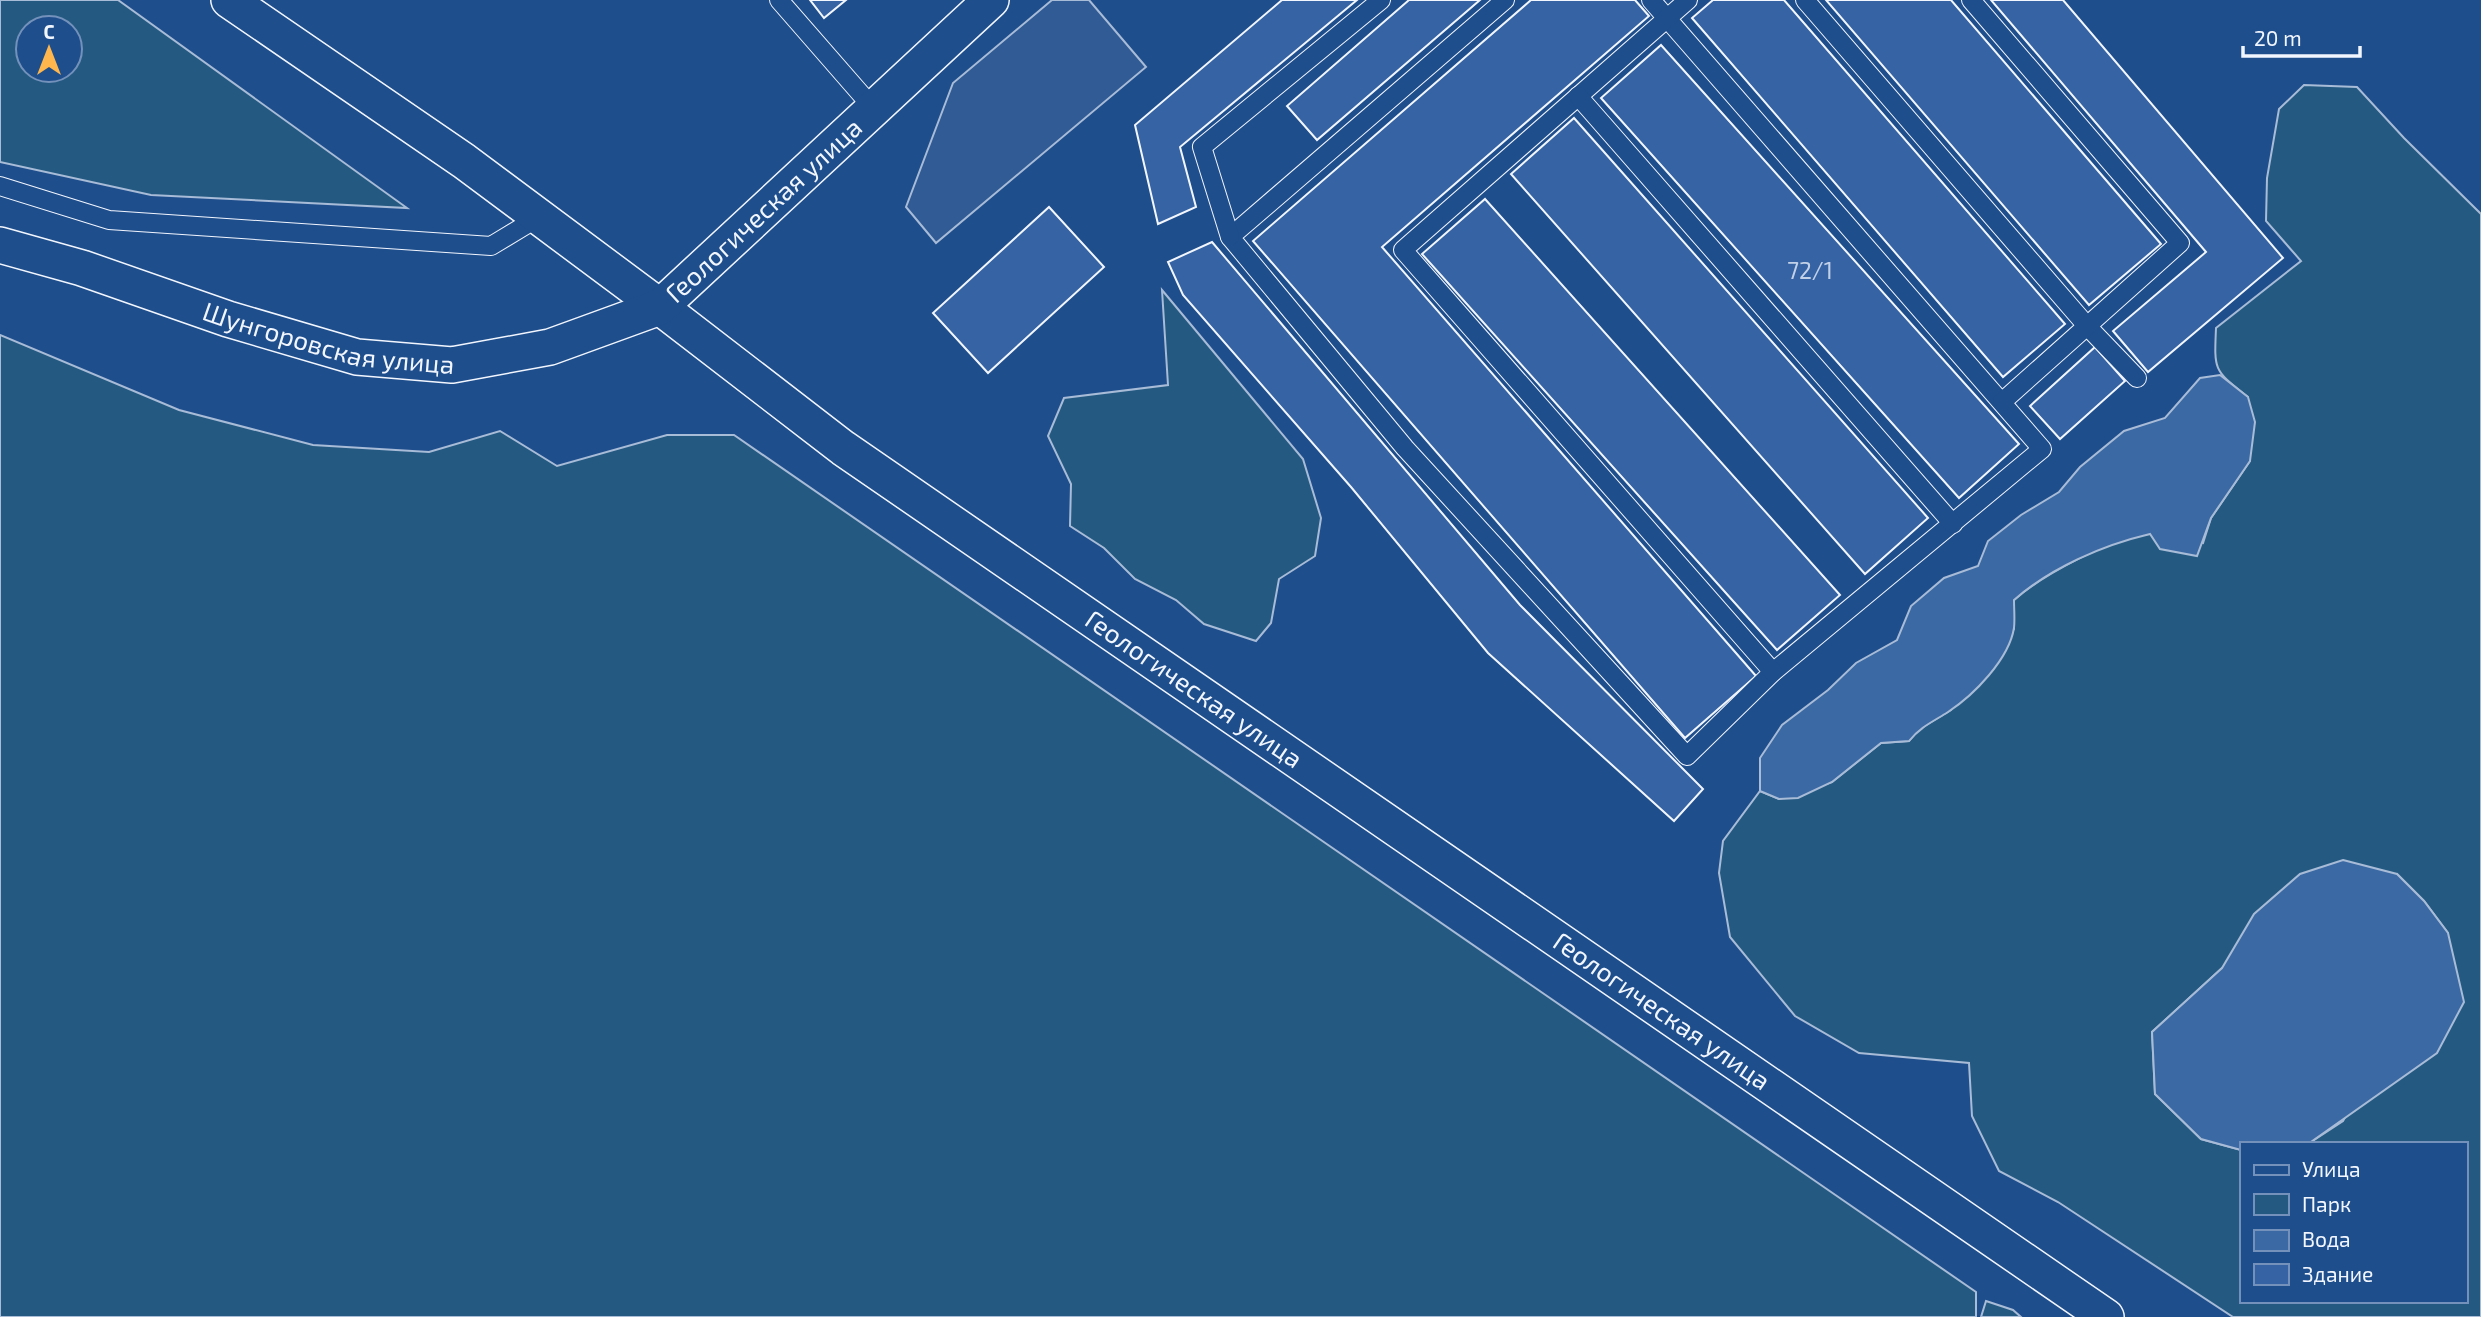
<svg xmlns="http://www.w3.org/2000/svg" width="2481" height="1317" viewBox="0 0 2481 1317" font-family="'Exo 2',sans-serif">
<rect width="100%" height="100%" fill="#1f4e8c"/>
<!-- green -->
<g fill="#245a82" stroke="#a8bbd7" stroke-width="2" fill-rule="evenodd">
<path d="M0,0H118L407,208L151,195L0,162ZM28,28H70V70H28Z"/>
<path d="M2304,85L2357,87L2404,138L2481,214V1317H2233L2058,1202L1999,1171L1972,1116L1969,1063L1859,1053L1795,1016L1730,937L1719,873L1723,841L1760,791L1779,799L1832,782L1881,743L1909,741L1918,730L1951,710L2014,629V600C2041,576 2112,537 2149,534C2166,533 2186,540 2203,543L2211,518L2250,461L2248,397C2214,370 2214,372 2216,328L2301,261L2266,221L2267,178L2279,109ZM2397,874L2424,901L2448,933L2343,1121L2308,1144H2465V1301H2241V1150L2201,1139L2155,1094L2152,1032L2222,968Z"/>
<path d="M1162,290L1303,459L1321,518L1315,556L1279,579L1271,623L1256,641L1204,624L1176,600L1135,579L1104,548L1070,526L1071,484L1048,436L1064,398L1168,385Z"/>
<path d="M0,335L179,410L313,445L429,452L500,431L557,466L667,435H734L1976,1292V1317H0Z"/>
<path d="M1986,1301L2013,1310L2021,1317H1981Z"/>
</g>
<!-- parking -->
<path fill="#305b95" stroke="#a8bbd7" stroke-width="2" d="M1052,0H1089L1146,67L936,243L906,207L953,83Z"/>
<!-- water -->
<g fill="#3b69a3" stroke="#a8bbd7" stroke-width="2">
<path d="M2220,375L2248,397L2255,422L2250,461L2211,518L2197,556L2160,549L2150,534C2103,545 2050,568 2014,600C2014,609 2015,619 2014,628C2009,659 1974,695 1948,712C1934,721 1920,727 1909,741L1881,743L1832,782L1798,798L1779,799L1760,791V758L1782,725L1828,690L1856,663L1897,640L1911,606L1944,578L1978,566L1988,541L2021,515L2059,492L2080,467L2124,431L2165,418L2200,378Z"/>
<path d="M2343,860L2397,874L2424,901L2448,933L2464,1002L2437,1053L2308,1144H2241V1150L2201,1139L2155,1094L2152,1032L2222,968L2254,914L2300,874Z"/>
</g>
<!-- building -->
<g fill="#3563a3" stroke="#f2f6ff" stroke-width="2">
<path d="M810,0H846L824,18Z"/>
<path d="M1282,0H1357L1180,147L1196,207L1158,224L1135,125Z"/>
<path d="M1409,0H1480L1317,140L1287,106Z"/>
<path d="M1531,0H1635L1649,16L1382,247L1756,676L1685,738L1253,241Z"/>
<path d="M1713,0H1784L2065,324L2003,377L1692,18Z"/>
<path d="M1826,0H1951L2161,244L2089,305Z"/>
<path d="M1991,0H2063L2283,258L2148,372L2113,331L2206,252Z"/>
<path d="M1661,45L2019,444L1959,498L1601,98Z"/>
<path d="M1574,118L1928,518L1865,574L1511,174Z"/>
<path d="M1485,199L1840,595L1777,650L1422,254Z"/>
<path d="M1049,207L1104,267L988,373L933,313Z"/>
<path d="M1212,242L1520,605L1703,789L1674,821L1488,653L1351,487L1183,295L1168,262Z"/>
<path d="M2095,347L2125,381L2060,439L2030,406Z"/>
</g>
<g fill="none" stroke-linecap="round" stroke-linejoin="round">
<!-- service casing -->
<g stroke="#f2f6ff" stroke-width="20">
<g id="service">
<path d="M779,0L874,109"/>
<path d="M1505,0L1230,237L1405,448L1687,756L1773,672L2042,449L1651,0"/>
<path d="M1688,0L1403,250L1773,672"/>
<path d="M1805,0L2087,326L2137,378"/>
<path d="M1971,0L2180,243L2002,402"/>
<path d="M1578,96L1953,524"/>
<path d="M0,186L109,220L491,246L539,217"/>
<path d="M1230,237L1202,147L1381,0"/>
</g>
</g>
<!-- minor casing -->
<g stroke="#f2f6ff" stroke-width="38">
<g id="minor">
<path id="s1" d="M229,0L464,161L660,307L843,448L2106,1317"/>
<path id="s2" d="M0,245L82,268L228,319L357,357L452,365L550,347L660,307L991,0"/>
</g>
</g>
<!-- service -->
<use href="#service" stroke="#1f4e8c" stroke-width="18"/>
<!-- minor -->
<use href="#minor" stroke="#1f4e8c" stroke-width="35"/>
</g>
<g text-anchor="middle" stroke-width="5" stroke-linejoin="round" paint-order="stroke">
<!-- number labels -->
<g font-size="23" fill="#c3d1e8">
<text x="1810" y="279">72/1</text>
</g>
<!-- street labels -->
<g font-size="26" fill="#f2f6ff" stroke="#1f4e8c">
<text dy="9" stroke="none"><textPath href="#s2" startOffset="828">Геологическая улица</textPath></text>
<text dy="9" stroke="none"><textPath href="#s2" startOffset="343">Шунгоровская улица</textPath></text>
<text dy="9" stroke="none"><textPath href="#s1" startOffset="1186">Геологическая улица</textPath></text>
<text dy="9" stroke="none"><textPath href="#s1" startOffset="1754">Геологическая улица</textPath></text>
</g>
</g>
<!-- legend -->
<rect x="2240" y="1142" width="228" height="161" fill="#1f4e8c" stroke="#7391ba" stroke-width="2"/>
<rect x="2254" y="1165" width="35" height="10" fill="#1f4e8c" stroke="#7391ba" stroke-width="2"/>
<text x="2302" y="1177" font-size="21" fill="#f2f6ff">Улица</text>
<rect x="2254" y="1194" width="35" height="21" fill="#245a82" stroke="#7391ba" stroke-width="2"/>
<text x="2302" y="1212" font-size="21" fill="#f2f6ff">Парк</text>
<rect x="2254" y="1230" width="35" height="21" fill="#3b69a3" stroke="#7391ba" stroke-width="2"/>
<text x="2302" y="1247" font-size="21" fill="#f2f6ff">Вода</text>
<rect x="2254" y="1264" width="35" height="21" fill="#3563a3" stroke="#7391ba" stroke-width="2"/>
<text x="2302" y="1282" font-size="21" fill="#f2f6ff">Здание</text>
<!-- north arrow -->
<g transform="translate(49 49)"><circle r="33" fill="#1f4e8c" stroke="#7391ba" stroke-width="2"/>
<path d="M0-5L12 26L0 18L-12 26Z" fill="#ffb74d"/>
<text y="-10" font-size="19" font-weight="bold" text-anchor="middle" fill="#f2f6ff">С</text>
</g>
<!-- scale -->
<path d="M2243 46v10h117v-10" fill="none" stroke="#f2f6ff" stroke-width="3.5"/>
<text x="2254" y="46" font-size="21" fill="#f2f6ff" stroke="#1f4e8c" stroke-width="5" paint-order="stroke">20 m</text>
</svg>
